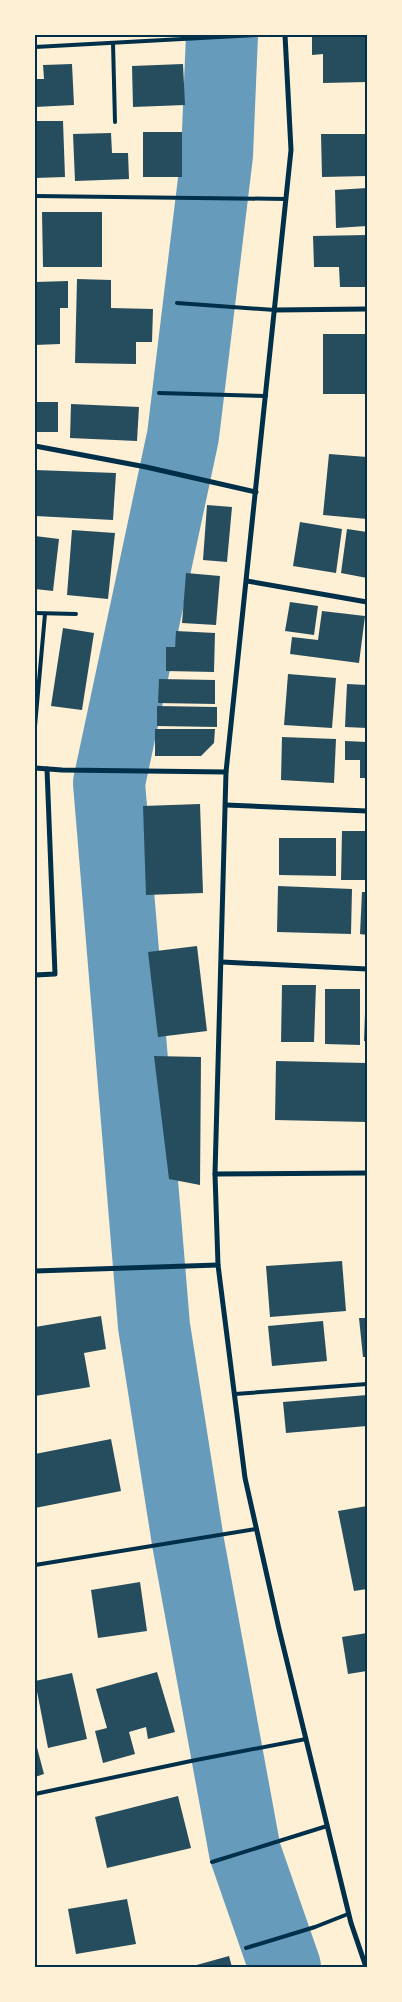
<svg xmlns="http://www.w3.org/2000/svg" width="402" height="2002" viewBox="0 0 402 2002" font-family="'Libre Baskerville',serif">
<rect width="100%" height="100%" fill="#fdf0d5"/>
<g fill="none" stroke-linecap="round" stroke-linejoin="round">
<!-- river -->
<path stroke="#669bbc" stroke-width="72" d="M222,35L217,155L183,436L109,783L154,1326L188,1542L245,1852L285,1967"/>
</g>
<!-- building -->
<g fill="#264d5e">
<path d="M312,35H367V82L323,83V54L312,55Z"/>
<path d="M72,64L74,105L35,107V79H44L43,65Z"/>
<path d="M183,64L185,105L133,107L132,66Z"/>
<path d="M35,121H63L65,177L35,178Z"/>
<rect x="143" y="132" width="39" height="45"/>
<path d="M111,133L112,153H128L129,179L75,181L73,134Z"/>
<path d="M321,134H367V176L322,177Z"/>
<path d="M367,188V226L336,228L335,190Z"/>
<path d="M42,212H102V267H43Z"/>
<path d="M367,235V287H340L339,267H314L313,236Z"/>
<path d="M77,279L111,280V308L153,309L152,342H136V364L75,363Z"/>
<path d="M68,281V308H60V344L35,345V282Z"/>
<rect x="323" y="334" width="44" height="60"/>
<rect x="35" y="402" width="23" height="30"/>
<path d="M71,404L139,407L137,441L70,438Z"/>
<path d="M329,454L367,457V519L323,515Z"/>
<path d="M35,470L116,473L113,520L35,516Z"/>
<path d="M207,505L232,507L227,562L203,560Z"/>
<path d="M300,522L342,529L336,573L293,566Z"/>
<path d="M347,529L367,532V578L341,573Z"/>
<path d="M72,530L115,533L108,599L67,595Z"/>
<path d="M35,536L59,539L53,591L35,589Z"/>
<path d="M186,573L220,576L216,625L182,623Z"/>
<path d="M290,602L318,606L314,635L285,631Z"/>
<path d="M322,611L365,616L359,663L290,654L292,637L318,640Z"/>
<path d="M63,628L94,633L82,710L51,706Z"/>
<path d="M176,631L215,633L214,672L166,671V647H175Z"/>
<path d="M288,674L336,678L332,728L284,725Z"/>
<path d="M159,679L215,680V704L158,703Z"/>
<path d="M347,684L367,685V728L345,727Z"/>
<path d="M157,706L217,707V727L157,726Z"/>
<path d="M155,729H215L214,743L201,756H155Z"/>
<path d="M282,737L336,739L334,783L281,780Z"/>
<path d="M345,741L367,742V778H360V760H345Z"/>
<path d="M200,804L203,893L146,895L143,806Z"/>
<path d="M342,831H367V880H341Z"/>
<path d="M279,838H336V876L279,875Z"/>
<path d="M278,886L352,889L351,934L277,932Z"/>
<path d="M362,892H367V935L360,934Z"/>
<path d="M197,946L207,1031L158,1037L148,952Z"/>
<path d="M282,985H316L314,1042H281Z"/>
<path d="M325,989H360V1045L325,1044Z"/>
<path d="M365,1013H367V1041H364Z"/>
<path d="M154,1056L201,1057L200,1185L169,1179Z"/>
<path d="M276,1061L367,1063V1122L275,1120Z"/>
<path d="M342,1261L346,1311L270,1317L266,1266Z"/>
<path d="M101,1316L106,1349L84,1353L90,1387L35,1396V1327Z"/>
<path d="M359,1318H367V1357H363Z"/>
<path d="M323,1321L327,1361L272,1366L268,1326Z"/>
<path d="M367,1395V1426L286,1433L283,1402Z"/>
<path d="M111,1439L121,1491L35,1508V1454Z"/>
<path d="M367,1506V1589L354,1591L338,1511Z"/>
<path d="M140,1582L147,1631L98,1638L91,1590Z"/>
<path d="M367,1633V1671L348,1674L342,1637Z"/>
<path d="M157,1672L175,1732L148,1739L146,1727L129,1732L135,1754L103,1763L95,1731L107,1728L96,1689Z"/>
<path d="M72,1673L87,1739L48,1748L35,1681Z"/>
<path d="M35,1740L44,1774L35,1777Z"/>
<path d="M178,1796L191,1848L107,1868L95,1817Z"/>
<path d="M127,1899L136,1944L76,1954L68,1909Z"/>
<path d="M229,1956L232,1967H193V1966Z"/>
</g>
<g fill="none" stroke-linecap="round" stroke-linejoin="round">
<!-- service -->
<g stroke="#003049" stroke-width="4">
<path d="M113,43L115,122"/>
<path d="M35,47L256,35"/>
<path d="M35,196L286,199"/>
<path d="M177,303L275,310"/>
<path d="M159,393L266,396"/>
<path d="M35,613L76,614"/>
<path d="M35,726L45,614"/>
<path d="M235,1394L367,1384"/>
<path d="M35,1565L256,1529"/>
<path d="M35,1794L191,1761L306,1739"/>
<path d="M212,1862L327,1826"/>
<path d="M246,1948L315,1927L348,1914"/>
</g>
<!-- minor -->
<g stroke="#003049" stroke-width="5">
<path d="M285,35L291,150L226,772L215,1174L218,1265L245,1478L279,1629L351,1923L366,1967"/>
<path d="M275,310L367,309"/>
<path d="M35,446L146,467L256,492"/>
<path d="M247,581L367,602"/>
<path d="M35,768L62,770L226,772"/>
<path d="M226,805L367,811"/>
<path d="M222,962L367,969"/>
<path d="M35,975L55,974L47,769"/>
<path d="M215,1174L367,1173"/>
<path d="M35,1271L218,1265"/>
</g>
</g>
<!-- border -->
<rect width="402" height="2002" fill="none" stroke="#fdf0d5" stroke-width="72"/>
<rect x="36" y="36" width="330" height="1930" fill="none" stroke="#003049" stroke-width="2"/>
</svg>
